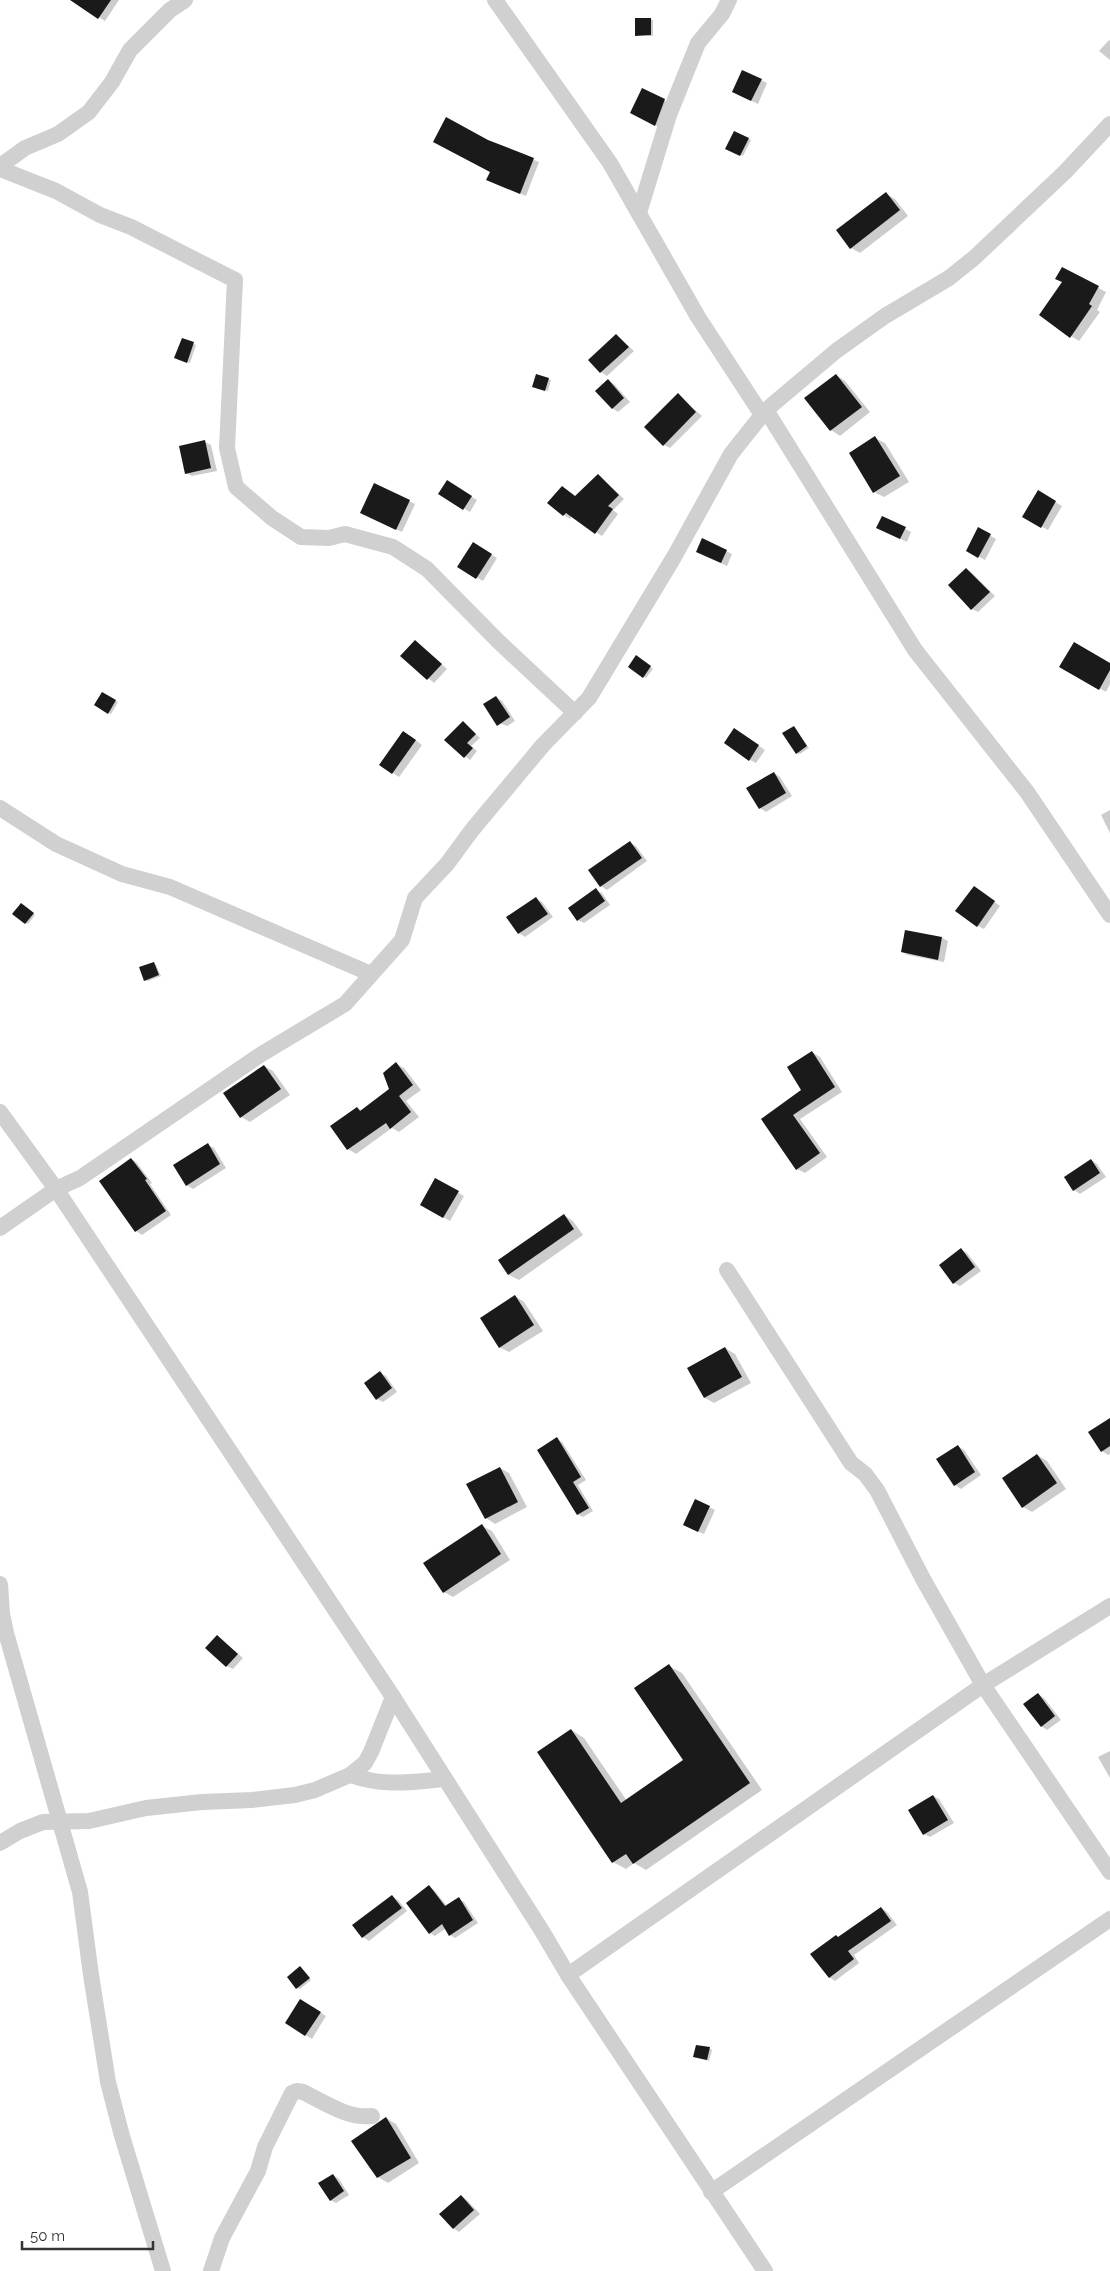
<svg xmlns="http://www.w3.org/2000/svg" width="1110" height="2271" viewBox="0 0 1110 2271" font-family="Raleway,sans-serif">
<rect width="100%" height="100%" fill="#fff"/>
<!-- shadow -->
<g fill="#0003">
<path d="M87,0H119L105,21L83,7Z"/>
<path d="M650,19L653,20V36L637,35Z"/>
<path d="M1109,40L1110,41V60L1099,51Z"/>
<path d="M761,80L767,83L758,104L739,95Z"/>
<path d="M664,100L670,104L661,128L637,116Z"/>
<path d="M734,132L751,140L743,156L727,148Z"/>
<path d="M488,141L539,162L526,196L494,183Z"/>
<path d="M886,194L895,199L908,216L860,253L851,248Z"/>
<path d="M1062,268L1106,292L1097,310L1100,312L1079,341L1071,336Z"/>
<path d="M617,336L634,351L607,376L601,372Z"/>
<path d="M182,339L196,345L190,363L178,359Z"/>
<path d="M537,375L551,380L548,391L536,387Z"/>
<path d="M836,375L845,381L870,412L840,436L831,430L806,399Z"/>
<path d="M608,381L614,384L630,402L618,412L612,408Z"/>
<path d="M678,395L702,416L670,448L664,445Z"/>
<path d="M875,438L885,443L909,482L884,497L874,492Z"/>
<path d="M205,442L211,445L217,471L192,476L186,473Z"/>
<path d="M598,475L624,499L613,510L618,514L602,536L572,516L570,519L564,515L549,503L576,497Z"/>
<path d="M447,482L477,500L470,512L439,494Z"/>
<path d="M1038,492L1062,506L1048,530L1024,516Z"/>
<path d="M409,501L415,504L402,532L367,515Z"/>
<path d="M883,517L911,532L907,542L884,531Z"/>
<path d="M979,529L996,539L985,560L968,551Z"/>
<path d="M473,544L497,558L483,581L459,567Z"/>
<path d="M726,551L732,554L727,566L703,555Z"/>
<path d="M966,569L972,573L995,596L978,612L972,609Z"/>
<path d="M415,641L447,669L434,683L402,656Z"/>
<path d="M639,658L653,669L646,678L643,676Z"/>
<path d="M1110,664V684L1106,692L1061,666Z"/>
<path d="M102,693L118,702L111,714L95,705Z"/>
<path d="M496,697L502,701L515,721L507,726L496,722Z"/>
<path d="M463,722L480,738L471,746L477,751L470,760L446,740Z"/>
<path d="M794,727L809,748L800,754L797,753Z"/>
<path d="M740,733L765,750L756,763L750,760Z"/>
<path d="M410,736L422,745L399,777L381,765Z"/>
<path d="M774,773L780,777L792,796L766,812L760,808Z"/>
<path d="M1110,810V833L1101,815Z"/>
<path d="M630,843L636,846L647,861L607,890L601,886Z"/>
<path d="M596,890L602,893L610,905L584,923L578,920Z"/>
<path d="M980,891L1000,906L984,929L978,926Z"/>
<path d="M536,899L542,902L553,917L525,937L519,933Z"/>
<path d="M24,906L35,915L28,924L26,923Z"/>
<path d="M942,938L948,941L944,962L908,955L902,952Z"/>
<path d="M154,963L156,965L161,976L148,981L145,980Z"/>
<path d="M812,1052L820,1057L842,1092L800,1119L827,1157L805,1173L797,1169L762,1120L803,1090Z"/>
<path d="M396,1064L404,1068L421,1090L406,1101L419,1117L399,1132L392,1128L356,1154L348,1149L358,1108L362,1111L390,1089Z"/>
<path d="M264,1066L273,1071L290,1095L250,1122L241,1117Z"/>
<path d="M208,1145L214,1148L226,1168L193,1189L187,1185Z"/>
<path d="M131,1159L137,1163L152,1183L150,1184L171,1215L142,1235L136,1231Z"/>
<path d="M1091,1160L1097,1164L1106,1177L1080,1194L1074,1190L1066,1177Z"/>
<path d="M435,1180L464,1196L450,1221L421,1205Z"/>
<path d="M564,1215L573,1221L583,1235L519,1280L509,1275L500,1261Z"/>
<path d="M961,1249L967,1253L981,1271L960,1286L954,1283Z"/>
<path d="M515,1296L524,1302L543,1331L509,1352L499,1347Z"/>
<path d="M725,1348L735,1354L751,1383L714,1403L705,1398L689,1369Z"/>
<path d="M380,1373L386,1376L397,1392L383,1402L377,1399Z"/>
<path d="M1110,1424V1454L1108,1455L1102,1451L1090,1433Z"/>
<path d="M557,1439L562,1442L586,1480L578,1485L593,1511L583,1517L577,1514Z"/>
<path d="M958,1446L964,1450L981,1475L961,1489L955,1485Z"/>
<path d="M1037,1455L1047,1461L1066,1489L1032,1512L1023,1507Z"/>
<path d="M500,1468L509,1473L527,1507L495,1524L486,1518Z"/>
<path d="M709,1507L715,1510L704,1534L690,1528Z"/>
<path d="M482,1526L492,1531L510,1560L453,1597L444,1592Z"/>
<path d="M218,1637L243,1658L233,1669L227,1666Z"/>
<path d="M669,1666L682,1673L762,1790L646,1870L634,1863L626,1869L613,1862L571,1730L584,1738L627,1801L685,1761Z"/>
<path d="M1038,1694L1044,1698L1061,1720L1047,1730L1041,1726Z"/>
<path d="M1110,1751V1778L1098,1757Z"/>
<path d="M933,1796L939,1799L954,1823L930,1837L924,1834Z"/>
<path d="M429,1887L434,1890L447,1906L459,1899L464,1902L478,1923L455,1938L450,1935L446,1928L435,1936L430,1933Z"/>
<path d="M392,1897L398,1900L407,1911L369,1941L363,1937Z"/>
<path d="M881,1908L887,1912L897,1925L854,1955L859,1963L835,1981L829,1977L839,1938Z"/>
<path d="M302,1969L311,1980L300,1989L297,1988Z"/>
<path d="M307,2004L326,2016L312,2039L286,2023Z"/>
<path d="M709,2048L712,2050L709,2061L694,2057Z"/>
<path d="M386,2118L396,2124L419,2163L388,2183L378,2177Z"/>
<path d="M333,2175L339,2179L349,2195L336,2203L330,2200Z"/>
<path d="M461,2196L467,2200L480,2214L459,2232L453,2228Z"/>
</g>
<!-- building -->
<g fill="#1a1a1a">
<path d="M70,0H111L98,19Z"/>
<path d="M635,18H651V35L635,36Z"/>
<path d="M742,70L762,79L751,101L732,92Z"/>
<path d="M642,88L665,99L655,126L630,113Z"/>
<path d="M446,117L488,140L534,158L520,194L486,180L490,172L433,142Z"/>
<path d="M734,131L749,138L740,156L725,149Z"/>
<path d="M886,192L900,210L850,249L836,230Z"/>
<path d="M1062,267L1099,286L1089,304L1092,306L1070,338L1039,315L1062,282L1055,279Z"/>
<path d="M616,334L629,347L600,373L588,360Z"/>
<path d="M182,338L194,342L187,363L174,358Z"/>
<path d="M536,374L549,378L545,391L532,387Z"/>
<path d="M836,374L862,407L830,431L804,398Z"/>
<path d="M608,379L624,398L612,409L595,391Z"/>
<path d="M678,393L696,412L663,446L644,427Z"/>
<path d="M875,436L900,476L873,493L849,453Z"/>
<path d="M205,440L211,468L185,474L179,446Z"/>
<path d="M598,474L619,495L608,506L613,509L595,534L566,513L563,516L547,503L562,486L575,496Z"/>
<path d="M447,480L472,496L463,510L438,494Z"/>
<path d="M374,483L410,500L396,530L360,513Z"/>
<path d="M1038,490L1056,501L1041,528L1022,517Z"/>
<path d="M882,516L906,527L900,539L876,528Z"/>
<path d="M978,527L991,534L978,558L966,551Z"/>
<path d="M702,538L727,550L721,563L696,552Z"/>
<path d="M473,542L492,554L476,579L457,567Z"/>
<path d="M966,568L990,592L971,610L948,585Z"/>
<path d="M415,640L442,664L427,680L400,656Z"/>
<path d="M1074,642L1110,663V670L1099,690L1059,667Z"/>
<path d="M636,655L651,666L643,678L628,667Z"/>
<path d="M102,692L116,700L108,714L94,705Z"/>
<path d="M496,696L510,717L497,726L483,704Z"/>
<path d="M463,721L476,734L467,743L473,748L464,758L444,740Z"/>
<path d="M794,726L807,746L796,754L782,733Z"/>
<path d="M734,728L759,745L749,761L724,743Z"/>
<path d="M403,731L416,740L392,774L379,765Z"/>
<path d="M774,772L786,793L759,809L746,788Z"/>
<path d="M630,841L642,858L600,887L588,870Z"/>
<path d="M974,886L995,901L977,927L955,911Z"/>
<path d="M596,888L605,901L577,921L568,908Z"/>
<path d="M536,897L548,914L518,934L506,917Z"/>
<path d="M21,903L34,913L25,924L12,914Z"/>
<path d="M905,930L942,937L938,960L901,952Z"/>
<path d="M154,962L159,975L144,981L139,967Z"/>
<path d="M812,1051L835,1087L793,1115L820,1153L796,1170L761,1119L801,1090L787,1067Z"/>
<path d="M396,1062L413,1085L399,1096L411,1112L390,1129L386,1123L347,1150L330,1126L357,1107L360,1111L389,1089L383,1073Z"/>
<path d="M264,1065L281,1089L240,1118L223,1093Z"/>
<path d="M208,1143L220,1164L186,1186L173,1165Z"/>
<path d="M131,1158L147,1179L145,1180L166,1211L135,1232L99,1181Z"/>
<path d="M1091,1159L1100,1173L1073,1191L1064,1177Z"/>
<path d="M435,1178L459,1191L443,1218L420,1205Z"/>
<path d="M564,1214L574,1229L508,1275L498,1260Z"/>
<path d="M961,1248L975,1267L953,1284L939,1265Z"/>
<path d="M515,1295L534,1325L499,1348L480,1318Z"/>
<path d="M725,1347L742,1377L704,1398L687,1368Z"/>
<path d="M380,1371L392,1388L376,1400L364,1383Z"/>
<path d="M1110,1418V1446L1101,1452L1088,1432Z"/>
<path d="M557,1437L581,1477L573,1482L589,1508L577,1515L537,1450Z"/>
<path d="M958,1445L975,1472L954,1486L936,1459Z"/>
<path d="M1037,1454L1057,1483L1022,1508L1002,1478Z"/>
<path d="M500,1467L518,1502L485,1519L466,1484Z"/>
<path d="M695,1499L710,1506L698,1532L683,1525Z"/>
<path d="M482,1524L501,1554L443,1593L423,1563Z"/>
<path d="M217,1635L238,1654L226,1667L205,1648Z"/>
<path d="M669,1664L750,1783L633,1864L626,1854L612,1863L537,1752L571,1729L621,1803L683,1760L634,1688Z"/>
<path d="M1038,1693L1055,1716L1041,1727L1023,1704Z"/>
<path d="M933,1795L948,1820L923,1835L908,1810Z"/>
<path d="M429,1885L445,1906L459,1897L473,1920L449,1936L442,1924L429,1934L406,1903Z"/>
<path d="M392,1895L402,1908L362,1938L352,1925Z"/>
<path d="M881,1907L891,1921L848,1951L854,1959L829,1978L810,1954L836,1935L838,1937Z"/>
<path d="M300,1966L310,1978L296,1989L287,1977Z"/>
<path d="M300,1999L321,2012L305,2036L285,2023Z"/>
<path d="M696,2045L710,2047L707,2060L693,2057Z"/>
<path d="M386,2117L411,2158L377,2178L351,2141Z"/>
<path d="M333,2174L344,2191L330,2201L318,2183Z"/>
<path d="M461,2195L474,2210L453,2229L439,2214Z"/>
</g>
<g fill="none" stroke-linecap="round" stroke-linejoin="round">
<!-- minor -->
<g stroke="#d0d0d0" stroke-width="16">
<path d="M495,0L610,163L698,317L762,415"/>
<path d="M0,166L25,148L58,134L89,112L112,82L130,50L170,10L185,0"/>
<path d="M0,169L56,191L100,215L131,227L235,280L227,448L236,487L272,518L301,537L329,538L345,534L393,547L427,569L498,641L575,713"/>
<path d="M639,213L669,115L698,43L722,14L729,0"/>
<path d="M766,410L836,351L885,316L949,278L974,258L1065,172L1110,124"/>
<path d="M0,808L56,844L122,874L170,887L371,974"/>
<path d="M0,1112L56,1189L393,1697L542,1931L568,1975L765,2271"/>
<path d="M0,1228L56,1189L80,1178L260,1055L345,1004L402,940L415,898L447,864L472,830L543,745L589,698L674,557L731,454L766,410L915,650L1027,792L1110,915"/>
<path d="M727,1270L851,1463L865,1474L877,1490L923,1579L983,1685L1110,1872"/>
<path d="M0,1584L2,1614L6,1633L80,1892L91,1975L108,2082L122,2136L163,2271"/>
<path d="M350,1775C386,1787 409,1782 445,1779"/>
<path d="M0,1843L20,1831L43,1822L89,1821L146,1808L202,1802L252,1800L295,1795L315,1790L350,1775L365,1763L371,1752L393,1697"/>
<path d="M568,1975L983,1685L1110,1606"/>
<path d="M711,2192L1110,1919"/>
<path d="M211,2271L222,2238L258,2171L265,2147L292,2093L297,2091L303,2092C324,2102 348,2119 372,2116"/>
</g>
</g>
<!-- scale -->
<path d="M22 2241v8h131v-8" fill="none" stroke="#333333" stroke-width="2.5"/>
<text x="30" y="2241" font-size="15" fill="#333333" stroke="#ffffff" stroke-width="4" paint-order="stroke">50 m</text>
</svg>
